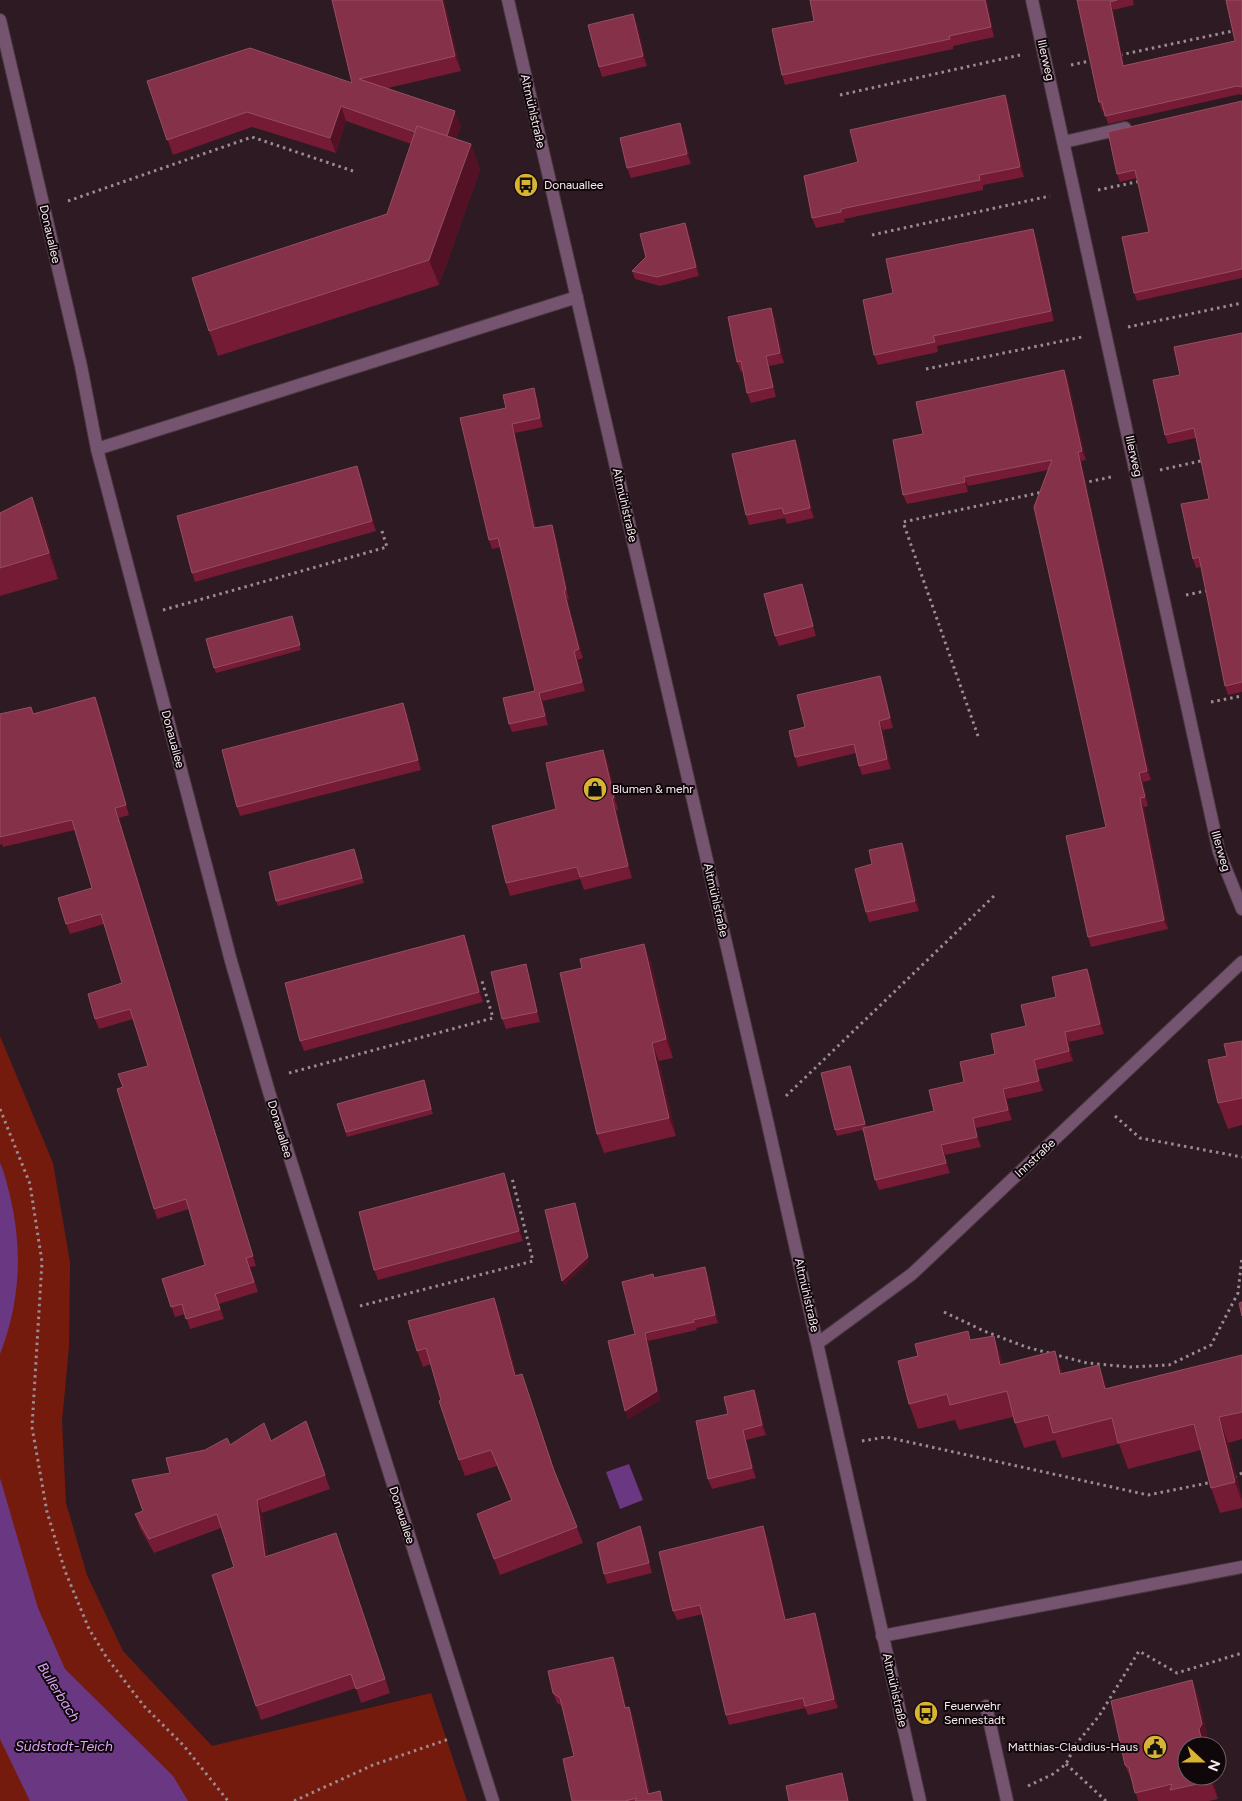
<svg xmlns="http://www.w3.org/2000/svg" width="1242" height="1801" viewBox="0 0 1242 1801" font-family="Figtree,sans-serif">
<rect width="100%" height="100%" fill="#2d1a22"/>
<!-- green -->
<path fill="#751b0d" d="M0,1036L53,1163L70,1262L69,1347L62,1421L66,1503L87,1575L123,1651L212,1746L431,1693L467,1801H0Z"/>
<!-- water -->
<g fill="#6a3883">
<path d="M0,1163C5,1173 7,1185 10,1196C23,1250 20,1303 0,1354Z"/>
<path d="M629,1464L643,1500L620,1509L606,1472Z"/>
<path d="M0,1478L38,1608L65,1669L173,1776L188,1801H30L0,1739Z"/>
</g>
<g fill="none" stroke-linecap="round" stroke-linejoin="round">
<!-- service casing -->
<g stroke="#4a373f" stroke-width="14">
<g id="service">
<path d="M1064,142L1125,128"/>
<path d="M882,1636L1242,1567"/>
<path d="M986,1706L1007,1801"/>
</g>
</g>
<!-- minor casing -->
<g stroke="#4a373f" stroke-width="14">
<g id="minor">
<path d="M508,0L766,1116L920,1801"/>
<path d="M1032,0L1219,852L1242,909"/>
<path d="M0,20L81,366L97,449L231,961L269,1092L493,1801"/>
<path d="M97,449L577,297"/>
<path d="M818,1343L912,1274L1242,962"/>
</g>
</g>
<!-- path -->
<g stroke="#9c8c92" stroke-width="3" stroke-dasharray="2.5 4" stroke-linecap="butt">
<path d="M1120,55L1242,29"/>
<path d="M1071,65L1094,60"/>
<path d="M840,95L1020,55"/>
<path d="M1098,190L1141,181"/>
<path d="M68,201L252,137L353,171"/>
<path d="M872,235L1050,196"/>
<path d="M1128,327L1242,303"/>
<path d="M926,369L1082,337"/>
<path d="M1160,470L1205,460"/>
<path d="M1083,483L1111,477"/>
<path d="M1186,595L1210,590"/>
<path d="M163,610L387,547L381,528"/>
<path d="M1211,702L1242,696"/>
<path d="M978,736L903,522L1043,492"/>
<path d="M289,1073L493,1018L482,981"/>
<path d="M786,1096L994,896"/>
<path d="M0,1109L30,1184L42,1262L32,1427L47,1512L65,1571L89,1629L107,1658L144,1706L184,1746L228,1801"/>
<path d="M1115,1116L1140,1138L1242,1157"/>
<path d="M360,1306L533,1261L512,1178"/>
<path d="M944,1312L984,1331L1026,1347L1087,1363L1130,1367L1169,1365L1211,1345L1238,1293L1242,1257"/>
<path d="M862,1441L886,1437L1148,1495L1213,1482"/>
<path d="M1234,1477L1242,1473"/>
<path d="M1066,1764L1106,1801"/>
<path d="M1028,1786L1053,1774L1066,1764L1076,1744L1099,1716L1139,1651L1177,1673L1242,1653"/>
<path d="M294,1801L373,1765L449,1739"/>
</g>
<!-- service -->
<use href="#service" stroke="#74546f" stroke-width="12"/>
<!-- minor -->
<use href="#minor" stroke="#74546f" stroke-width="12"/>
</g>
<!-- wall -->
<g fill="#761b35">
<path d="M332,0H444L461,71L388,88L461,126L456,139L471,144L480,170L439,285L218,356L209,331L387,214L411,144L346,121L336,153L252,127L173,155L147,81L352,83Z"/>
<path d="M810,0H987L994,37L953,46V49L785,85L782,75L814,21Z"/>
<path d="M1077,0H1133L1134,5L1113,10L1124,65L1235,41L1242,0V95L1240,94L1108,124L1104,110L1102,111L1099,102Z"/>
<path d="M637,24L647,66L602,77L599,67Z"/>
<path d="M1005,95L1009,105L1024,177L983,185V190L844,219L845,222L816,228L812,218L858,162Z"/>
<path d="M1242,101V278L1137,301L1134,293L1149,232L1137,178L1120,182L1117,174Z"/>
<path d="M684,133L691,164L631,178L627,168Z"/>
<path d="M685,223L689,232L699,276L660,286L635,279L632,271Z"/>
<path d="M1037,239L1054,321L937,346L938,352L878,365L874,355L893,293Z"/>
<path d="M775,318L784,363L769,366L776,397L751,403L747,393L743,371L741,372L737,362Z"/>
<path d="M1242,333V692L1228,695L1225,686L1201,567L1196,568L1193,559L1209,499L1196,438L1168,444L1165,435L1180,375Z"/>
<path d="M1064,370L1068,379L1086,460L1081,461L1151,780L1143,782L1148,806L1144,807L1168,929L1091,947L1088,937L1106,827L1048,470L968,486V492L907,504L903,495L923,434Z"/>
<path d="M537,397L543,427L515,433L536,528L555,533L569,599H567L583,658L578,660L585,691L543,701L548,725L512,732L509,724L535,691L501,547L492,549L489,540L506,408Z"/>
<path d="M795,440L799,450L814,518L787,524L785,518L749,525L746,515Z"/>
<path d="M361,476L376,531L195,582L192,573Z"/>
<path d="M0,513L42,522L58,579L0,596Z"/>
<path d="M805,594L816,636L779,646L775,636Z"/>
<path d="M292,616L301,650L216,673L214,668Z"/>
<path d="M883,685L893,728L883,730L891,769L862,775L859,766L856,753L798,767L795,757L805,727Z"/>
<path d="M95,697L99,707L129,815L119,818L256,1266L250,1267L258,1292L219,1304L224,1319L190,1329L185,1314L175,1317L162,1279L205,1265L189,1209L157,1219L154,1209L123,1087L148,1066L133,1019L99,1029L95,1019L122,983L104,924L70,934L66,924L92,888L75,830L3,847L2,844L0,845V714L31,707L34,714Z"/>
<path d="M407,713L421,770L240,816L237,807Z"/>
<path d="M608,762L618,810H616L632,878L584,890L580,879L510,896L506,883L556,809Z"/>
<path d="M902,843L906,852L919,911L869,922L866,912L872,864Z"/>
<path d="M354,849L364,883L278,906L276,901Z"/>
<path d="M464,935L468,945L483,1002L304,1051L300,1041Z"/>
<path d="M651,962L673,1058L659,1061L676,1136L604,1153L597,1134Z"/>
<path d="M1087,969L1091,979L1104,1034L1069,1042L1073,1061L1037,1070L1043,1091L1007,1099L1012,1120L976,1128L981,1147L945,1155L950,1173L879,1190L875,1180L863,1130L837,1136L835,1130L852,1071L866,1127L934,1111Z"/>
<path d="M529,974L540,1022L506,1029L502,1019Z"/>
<path d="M1242,1041V1125L1228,1129L1218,1103L1227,1056Z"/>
<path d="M424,1080L433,1114L347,1137L337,1104Z"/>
<path d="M507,1183L523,1241L378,1280L374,1270Z"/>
<path d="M708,1275L718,1323L696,1328L697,1330L648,1341L660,1400L628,1419L635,1334L654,1278Z"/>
<path d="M494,1298L500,1314L517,1376L522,1374L556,1474L583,1543L500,1575L477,1514L511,1500L497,1466L465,1476L459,1460L431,1364L423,1367L417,1351Z"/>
<path d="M971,1340L1003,1361L1004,1364L1055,1351L1063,1374L1108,1389L1242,1355V1439L1228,1443L1242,1500V1508L1220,1513L1211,1488L1201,1450L1128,1469L1119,1444L1062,1458L1055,1440L1024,1448L1013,1417L959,1430L955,1420L918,1429L909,1404L918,1356Z"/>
<path d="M758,1400L766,1435L746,1440L756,1478L712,1489L708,1479L728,1414Z"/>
<path d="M306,1421L330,1489L262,1513L268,1556L341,1547L390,1693L361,1703L356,1688L261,1720L256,1706L234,1567L221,1528L154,1553L140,1528L135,1514L143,1511L170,1473L205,1450L230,1445L271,1441Z"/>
<path d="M644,1536L652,1573L607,1584L604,1574Z"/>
<path d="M767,1536L786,1619L818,1622L838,1708L808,1715L805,1708L729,1725L726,1715L703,1614L677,1620L673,1611Z"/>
<path d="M613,1657L617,1666L626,1707H629L633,1716L650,1794L664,1801H572L574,1756L562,1706L557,1703L553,1693Z"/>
<path d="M1192,1680L1199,1699L1209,1743L1207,1746H1187V1776H1212L1218,1799L1209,1801H1138L1133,1784L1125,1765Z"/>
</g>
<!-- shaded-wall -->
<g fill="#531125">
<path d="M442,0H444L461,71L455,56Z"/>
<path d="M985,0H987L994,37L991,27Z"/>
<path d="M1110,2L1113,10L1126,74L1123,66Z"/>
<path d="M633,14L637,24L647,66L643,56Z"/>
<path d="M1005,95L1009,105L1024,177L1020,167Z"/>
<path d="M341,106L346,121L336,153L330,138Z"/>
<path d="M455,111L461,126L450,157L445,142Z"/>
<path d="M680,123L684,133L691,164L687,154Z"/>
<path d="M471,144L480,170L439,285L429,260Z"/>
<path d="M685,223L689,232L699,276L696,267Z"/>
<path d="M1033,229L1037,239L1054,321L1051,311Z"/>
<path d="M771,308L775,318L784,363L780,353Z"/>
<path d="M766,356L769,366L776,397L773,387Z"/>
<path d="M1064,370L1068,379L1086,460L1082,451Z"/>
<path d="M534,388L537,397L543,427L540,418Z"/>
<path d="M512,424L515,433L538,537L534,528Z"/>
<path d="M795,440L799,450L814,518L810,508Z"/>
<path d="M1078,452L1081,461L1151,780L1147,771Z"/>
<path d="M357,466L361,476L376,531L372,521Z"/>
<path d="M964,477L968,486V492L965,482Z"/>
<path d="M32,497L42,522L58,579L49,553Z"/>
<path d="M552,525L555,533L569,599L566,590Z"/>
<path d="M802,584L805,594L816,636L813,626Z"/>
<path d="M564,591L567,599L583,658L579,649Z"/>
<path d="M574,651L578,660L585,691L582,682Z"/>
<path d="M880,676L883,685L893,728L890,718Z"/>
<path d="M539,693L543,701L548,725L545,716Z"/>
<path d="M95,697L99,707L129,815L126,805Z"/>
<path d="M403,703L407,713L421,770L418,760Z"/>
<path d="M879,721L883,730L891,769L887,759Z"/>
<path d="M603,750L608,762L618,810L614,798Z"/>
<path d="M1139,773L1143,782L1148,806L1145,797Z"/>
<path d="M612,798L616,810L632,878L628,866Z"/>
<path d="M1140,798L1144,807L1168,929L1164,920Z"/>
<path d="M115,808L119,818L256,1266L253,1256Z"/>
<path d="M902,843L906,852L919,911L915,901Z"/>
<path d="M464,935L468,945L483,1002L479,992Z"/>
<path d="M644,944L651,962L673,1058L666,1039Z"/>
<path d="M526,964L529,974L540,1022L537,1012Z"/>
<path d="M1087,969L1091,979L1104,1034L1100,1024Z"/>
<path d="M1065,1032L1069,1042L1073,1061L1069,1051Z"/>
<path d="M652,1043L659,1061L676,1136L669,1118Z"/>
<path d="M1034,1060L1037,1070L1043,1091L1039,1081Z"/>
<path d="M1003,1089L1007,1099L1012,1120L1008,1110Z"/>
<path d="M973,1118L976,1128L981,1147L977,1137Z"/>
<path d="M941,1145L945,1155L950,1173L946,1163Z"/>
<path d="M504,1173L507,1183L523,1241L519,1231Z"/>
<path d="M575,1203L577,1208L589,1262L564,1286L562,1281Z"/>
<path d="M705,1267L708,1275L718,1323L715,1315Z"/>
<path d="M494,1298L500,1314L521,1392L515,1376Z"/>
<path d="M645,1333L648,1341L660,1400L628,1419L625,1411Z"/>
<path d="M994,1336L1003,1361L1010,1390L1000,1365Z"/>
<path d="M1055,1351L1064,1377L1060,1374Z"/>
<path d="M1099,1365L1108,1390L1105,1389Z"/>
<path d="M754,1390L758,1400L766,1435L762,1425Z"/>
<path d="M1219,1417L1228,1443L1242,1502L1235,1482Z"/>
<path d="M743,1430L746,1440L756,1478L752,1468Z"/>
<path d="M257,1500L262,1513L270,1571L265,1557Z"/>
<path d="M640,1526L644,1536L652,1573L649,1563Z"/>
<path d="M763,1526L767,1536L789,1629L785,1620Z"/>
<path d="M815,1613L818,1622L838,1708L834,1699Z"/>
<path d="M613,1657L617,1666L628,1717L625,1708Z"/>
<path d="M1192,1680L1199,1699L1209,1743L1207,1746H1203L1199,1729Z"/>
<path d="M629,1707L633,1716L651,1801L648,1794Z"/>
<path d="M842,1773L845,1783L849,1801H848Z"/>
<path d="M1210,1776H1212L1218,1799L1211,1781Z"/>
</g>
<!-- building -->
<g fill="#843149" stroke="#964e63">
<path d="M332,0H442L455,56L359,79L455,111L447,136L417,126L415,132L341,106L330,138L247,112L167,140L147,81L250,48L352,83Z"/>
<path d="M810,0H985L991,27L949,36L950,39L782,75L772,29L814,21Z"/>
<path d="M1077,0H1117L1110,2L1123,66L1235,41L1226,0H1242V87L1237,86L1105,116L1102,102H1099Z"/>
<path d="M633,14L643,56L599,67L588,25Z"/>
<path d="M1005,95L1020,167L979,175L980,180L841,209V212L812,218L804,176L858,162L850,130Z"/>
<path d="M1242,101V269L1134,293L1122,237L1149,232L1135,170L1117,174L1108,132Z"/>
<path d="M680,123L687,154L627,168L620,138Z"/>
<path d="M417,126L471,144L429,260L209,331L192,278L387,214Z"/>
<path d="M685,223L696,267L657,277L632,271L646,257L640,234Z"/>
<path d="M1033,229L1051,311L933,336L935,342L874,355L863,300L893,293L886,259Z"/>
<path d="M771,308L780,353L766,356L773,387L747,393L741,361L737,362L728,317Z"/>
<path d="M1242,333V682L1225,686L1199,557L1193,559L1181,504L1209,499L1194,428L1165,435L1153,380L1180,375L1174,347Z"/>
<path d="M1064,370L1082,451L1078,452L1147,771L1139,773L1145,797L1140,798L1164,920L1088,937L1066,836L1106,827L1034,507L1052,460L964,477L965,482L903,495L893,440L923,434L916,402Z"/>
<path d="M534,388L540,418L512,424L534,528L552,525L566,590L564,591L579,649L574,651L582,682L539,693L545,716L509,724L503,698L535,691L498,538L489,540L460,418L506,408L503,395Z"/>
<path d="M795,440L810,508L784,514L782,508L746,515L732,454Z"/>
<path d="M357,466L372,521L192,573L177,516Z"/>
<path d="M32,497L49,553L0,568V513Z"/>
<path d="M802,584L813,626L775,636L764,594Z"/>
<path d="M292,616L300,645L214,668L206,639Z"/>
<path d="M880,676L890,718L879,721L887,759L859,766L854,744L795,757L789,731L805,727L797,695Z"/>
<path d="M95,697L126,805L115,808L253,1256L246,1258L254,1282L215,1294L220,1309L186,1319L182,1304L171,1307L162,1279L205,1265L186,1199L154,1209L117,1089L123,1087L118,1074L148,1066L130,1009L95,1019L88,994L122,983L101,914L66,924L58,898L92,888L72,820L0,837V714L31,707L33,714Z"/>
<path d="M403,703L418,760L237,807L222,750Z"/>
<path d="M603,750L614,798H612L628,866L580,877L577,867L506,883L492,826L556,809L546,763Z"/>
<path d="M902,843L915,901L866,912L855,869L872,864L869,850Z"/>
<path d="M354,849L362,878L276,901L269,872Z"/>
<path d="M464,935L479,992L300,1041L285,983Z"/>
<path d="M644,944L666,1039L652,1043L669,1118L597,1134L560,973L582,968L580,959Z"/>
<path d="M526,964L537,1012L502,1019L491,972Z"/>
<path d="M1087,969L1100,1024L1065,1032L1069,1051L1034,1060L1039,1081L1003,1089L1008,1110L973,1118L977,1137L941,1145L946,1163L875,1180L863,1128L934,1111L929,1090L964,1082L960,1062L995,1054L991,1034L1026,1026L1021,1005L1056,997L1052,977Z"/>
<path d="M1242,1041V1098L1218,1103L1208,1060L1227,1056L1224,1044Z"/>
<path d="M850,1066L865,1124L835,1130L821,1073Z"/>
<path d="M424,1080L431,1109L346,1132L337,1104Z"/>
<path d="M504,1173L519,1231L374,1270L359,1212Z"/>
<path d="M575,1203L588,1257L562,1281L545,1210Z"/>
<path d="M705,1267L715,1315L693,1320L694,1322L645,1333L657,1391L625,1411L608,1341L635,1334L622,1282L653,1274L654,1278Z"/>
<path d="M494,1298L515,1376L522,1374L553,1468L577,1527L494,1559L477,1514L512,1500L491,1450L459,1460L439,1401L441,1400L426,1348L417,1351L408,1321Z"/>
<path d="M1242,1302V1316L1239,1303Z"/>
<path d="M968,1331L970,1340L994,1336L1000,1365L1055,1351L1060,1374L1099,1365L1105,1389L1242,1355V1412L1219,1417L1235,1482L1211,1488L1194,1424L1118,1443L1112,1418L1053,1433L1048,1415L1015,1423L1007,1391L950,1405L947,1394L909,1404L898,1361L918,1356L915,1344Z"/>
<path d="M754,1390L762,1425L743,1430L752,1468L708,1479L696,1421L728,1414L724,1397Z"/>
<path d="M306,1421L325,1475L257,1500L265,1557L336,1533L385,1679L356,1689L351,1674L256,1706L212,1575L234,1567L217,1514L149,1539L135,1514L143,1511L132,1480L170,1473L166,1458L205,1450L227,1438L230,1445L264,1423L271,1441Z"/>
<path d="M640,1526L649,1563L604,1574L597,1543Z"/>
<path d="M763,1526L785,1620L815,1613L834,1699L805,1706L803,1698L726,1715L700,1605L673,1611L659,1552Z"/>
<path d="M613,1657L625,1708L629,1707L648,1794L660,1791L662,1801H635L637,1798L625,1801H572L563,1759L574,1756L560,1698L553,1693L548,1671Z"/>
<path d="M1192,1680L1202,1724L1199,1729L1203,1746H1187V1776H1210L1211,1781L1170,1790L1172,1784L1135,1793L1129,1768L1125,1765L1111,1701Z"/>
<path d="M842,1773L848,1801H789L786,1786Z"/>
</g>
<!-- icons -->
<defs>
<g id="bus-disc" transform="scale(1.25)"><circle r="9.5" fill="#dab333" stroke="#10070b"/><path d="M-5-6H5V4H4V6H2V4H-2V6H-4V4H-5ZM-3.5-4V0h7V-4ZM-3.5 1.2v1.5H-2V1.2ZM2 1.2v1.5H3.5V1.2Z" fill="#111"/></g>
<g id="shop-disc" transform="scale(1.25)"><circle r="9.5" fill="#dab333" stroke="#10070b"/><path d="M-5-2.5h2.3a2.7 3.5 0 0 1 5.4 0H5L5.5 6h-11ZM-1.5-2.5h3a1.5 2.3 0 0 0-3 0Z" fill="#111"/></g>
<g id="civic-disc" transform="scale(1.25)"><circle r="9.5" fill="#dab333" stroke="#10070b"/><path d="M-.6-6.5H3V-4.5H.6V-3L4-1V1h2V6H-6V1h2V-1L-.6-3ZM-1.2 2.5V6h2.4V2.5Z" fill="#111"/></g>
</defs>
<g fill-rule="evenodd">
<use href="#bus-disc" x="526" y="185"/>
<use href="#shop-disc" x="595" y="789"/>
<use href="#bus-disc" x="926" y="1713"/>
<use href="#civic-disc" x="1155" y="1747"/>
</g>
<g text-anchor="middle" stroke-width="4" stroke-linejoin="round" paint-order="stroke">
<!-- street labels -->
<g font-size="12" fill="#f9ebf0" stroke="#10070b">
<text transform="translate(1046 60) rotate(77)" y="4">Illerweg</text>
<text transform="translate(533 111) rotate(77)" y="4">Altmühlstraße</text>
<text transform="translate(50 234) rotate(77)" y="4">Donauallee</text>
<text transform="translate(1134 456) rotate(77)" y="4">Illerweg</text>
<text transform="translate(625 505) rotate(77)" y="4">Altmühlstraße</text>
<text transform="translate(173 739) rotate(75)" y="4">Donauallee</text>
<text transform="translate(1221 851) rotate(74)" y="4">Illerweg</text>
<text transform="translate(716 900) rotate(77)" y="4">Altmühlstraße</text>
<text transform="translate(280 1129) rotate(73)" y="4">Donauallee</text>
<text transform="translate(1035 1158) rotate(-43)" y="4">Innstraße</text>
<text transform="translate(807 1295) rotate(77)" y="4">Altmühlstraße</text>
<text transform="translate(402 1515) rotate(72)" y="4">Donauallee</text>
<text transform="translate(895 1690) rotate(77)" y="4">Altmühlstraße</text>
</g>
<!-- poi labels -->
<g font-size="12" fill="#f9ebf0" stroke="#10070b" text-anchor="start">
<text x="544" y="189">Donauallee</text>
<text x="612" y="793">Blumen &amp; mehr</text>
<text x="944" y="1710">Feuerwehr<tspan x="944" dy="14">Sennestadt</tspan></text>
<text x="1138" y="1751" text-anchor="end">Matthias-Claudius-Haus</text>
</g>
<!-- water labels -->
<g font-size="14" font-style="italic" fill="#dba6f8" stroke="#10070b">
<text transform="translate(59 1692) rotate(58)" y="5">Bullerbach</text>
<text x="64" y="1751">Südstadt-Teich</text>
</g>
</g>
<!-- north arrow -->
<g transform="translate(1202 1761) rotate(111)"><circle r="24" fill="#10070b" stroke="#6d6267"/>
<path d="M0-4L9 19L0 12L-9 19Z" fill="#dab333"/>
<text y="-8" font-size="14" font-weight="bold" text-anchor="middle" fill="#f9ebf0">N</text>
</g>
</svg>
